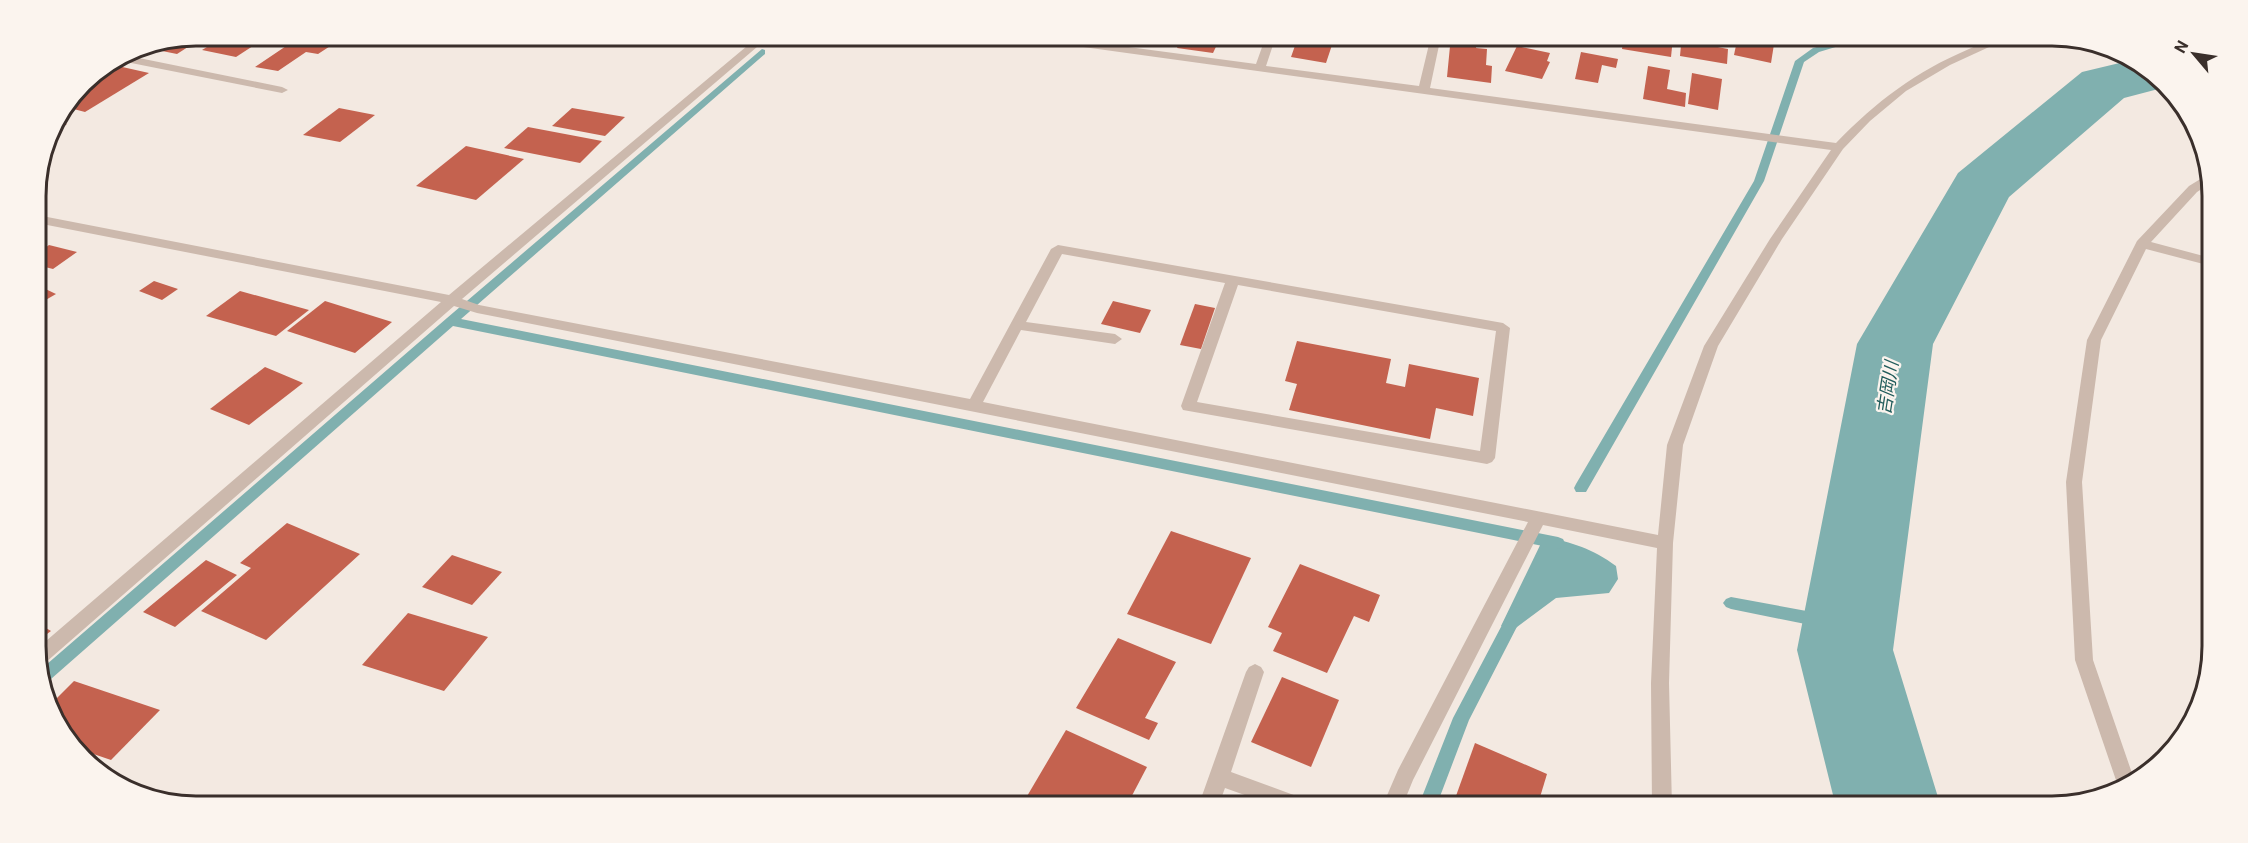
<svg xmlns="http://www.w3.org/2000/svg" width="2248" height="843" viewBox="0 0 2248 843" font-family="Roboto,'Noto Sans JP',sans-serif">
<rect width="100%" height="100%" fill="#f3e9e1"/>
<!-- water -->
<path fill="#80b0af" d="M1544,537C1572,542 1593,549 1616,566L1618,579L1609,593L1556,598L1513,630L1501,626Z"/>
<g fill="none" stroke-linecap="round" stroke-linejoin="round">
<!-- stream -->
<g fill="#80b0af" fill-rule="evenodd">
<path d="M1856,36H1872L1819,52L1804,62L1764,181L1586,492H1576L1574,488L1576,484L1754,181L1795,61L1813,48Z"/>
<path d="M762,49L765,50V54L461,319L1558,537L1563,539L1565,543L1563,547L1558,549L453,326L43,686L39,677V671L447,318Z"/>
<path d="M1731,597L1850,619L1856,621L1858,626L1856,631L1850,633L1731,609L1726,607L1723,603L1726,599Z"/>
<path d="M1516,607L1521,608L1524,613L1469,720L1436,807H1418L1453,718L1511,608Z"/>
</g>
<!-- river -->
<path fill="#80b0af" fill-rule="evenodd" d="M2128,61L2166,87L2124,98L2009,197L1933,344L1893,650L1941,807H1836L1797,650L1857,344L1958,173L2082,72Z"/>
</g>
<!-- building -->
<g fill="#c4624f">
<path d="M196,36H205L177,54L142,47Z"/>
<path d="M225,36H268L236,57L202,50Z"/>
<path d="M301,36L338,41L318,54L306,52L278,71L255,67Z"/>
<path d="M1183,36H1221L1213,53L1177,48Z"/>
<path d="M1306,36H1335L1326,63L1291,57L1297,40L1304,41Z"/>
<path d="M1383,36H1415L1413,42Z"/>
<path d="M1451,36L1477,39L1476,48L1487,49L1486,65L1492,66L1491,83L1447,77Z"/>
<path d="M1507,36H1552L1549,45Z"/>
<path d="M1569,36H1601L1598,47L1567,42Z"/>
<path d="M1624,36L1673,38L1671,57L1622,49Z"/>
<path d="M1738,36L1775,38L1771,63L1734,55Z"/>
<path d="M1788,36H1818L1817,44L1788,38Z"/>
<path d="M1692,42L1728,49L1727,64L1680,56L1681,45L1691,47Z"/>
<path d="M1517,46L1550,53L1547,61L1550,62L1542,79L1505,71Z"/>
<path d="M1581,52L1618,59L1616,68L1602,65L1598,83L1575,79Z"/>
<path d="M109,64L149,73L85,112L66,107L90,76Z"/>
<path d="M1648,66L1670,70L1667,89L1686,93L1685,107L1643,99Z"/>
<path d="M1692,73L1722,79L1718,110L1688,104Z"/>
<path d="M339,108L375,115L340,142L303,135Z"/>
<path d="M572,108L625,117L605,136L552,126Z"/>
<path d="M56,121L67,124L50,134L53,125Z"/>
<path d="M528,127L602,141L580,163L504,148Z"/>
<path d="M466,146L524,159L476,200L416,186Z"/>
<path d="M49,245L77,252L53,269L37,265V254Z"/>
<path d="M154,281L178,289L162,300L139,291Z"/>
<path d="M37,285L56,294L37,305Z"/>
<path d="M240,291L309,310L276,336L206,316Z"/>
<path d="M325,301L392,322L355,353L287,331Z"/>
<path d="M1113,301L1151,310L1140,333L1101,324Z"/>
<path d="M1195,304L1215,308L1201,349L1180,345Z"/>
<path d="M1297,341L1391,359L1386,383L1405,387L1409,364L1479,378L1473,416L1436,408L1430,439L1289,410L1297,384L1285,381Z"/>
<path d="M265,367L303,383L249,425L210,409Z"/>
<path d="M287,523L360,554L266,640L201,611L251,568L240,563Z"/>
<path d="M1171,531L1251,558L1211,644L1127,614Z"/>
<path d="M452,555L502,572L472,605L422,587Z"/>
<path d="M206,560L237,575L175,627L143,612Z"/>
<path d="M1300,564L1380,595L1369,622L1354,616L1327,673L1273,651L1282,633L1268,627Z"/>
<path d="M408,613L488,637L444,691L362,665Z"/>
<path d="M39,624L51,631L39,640Z"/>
<path d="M1118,638L1176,662L1145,718L1158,723L1149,740L1076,708Z"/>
<path d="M1282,677L1339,700L1311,767L1251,742Z"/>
<path d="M74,681L160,710L111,760L73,747L52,703Z"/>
<path d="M1066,730L1147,767L1126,807H1030L1023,803Z"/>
<path d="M1475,743L1547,774L1537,807H1452Z"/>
</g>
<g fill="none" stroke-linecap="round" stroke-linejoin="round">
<!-- street -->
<g fill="#ccb9ad" fill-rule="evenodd">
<path d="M759,36H770L462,299L479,305L970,399L1051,249L1058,245L1503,323L1510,328L1495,458L1492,462L1487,464L1183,410L1181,406L1225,283L1062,254L1026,322L1115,334L1122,339L1115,344L1021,330L983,402L1658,535L1667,445L1704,346L1770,239L1831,150L1076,46L977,43L935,39L930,36L1076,40L1256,64L1266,36H1276L1266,66L1419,86L1431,36H1441L1430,88L1836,143C1877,101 1915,72 1969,49C1984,42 1997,36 2013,36L1950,65L1906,91L1870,121L1843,149L1782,239L1718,346L1683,445L1673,543L1669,683L1672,807H1652L1651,683L1657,548L1543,525L1413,780L1402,807H1382L1398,770L1528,522L477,313L454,306L45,663L39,666V647L441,302L37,223V215L449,295ZM1238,285L1496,331L1480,451L1197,402Z"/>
<path d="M124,55L282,87L288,90L282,93L116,60Z"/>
<path d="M2207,175H2210L2211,183L2197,192L2151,242L2211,258V266L2146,249L2101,340L2082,482L2093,660L2134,779L2118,786L2075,660L2066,482L2087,340L2137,241L2189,186Z"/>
<path d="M1255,664L1261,667L1264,672L1231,772L1310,801L1313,807H1278L1225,788L1218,807H1198L1246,672L1249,667Z"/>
</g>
</g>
<g text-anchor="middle" stroke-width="4.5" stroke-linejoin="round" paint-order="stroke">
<!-- water labels -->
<g font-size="18" font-style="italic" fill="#215c5b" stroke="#fbf4ee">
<text transform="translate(1888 388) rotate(-81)" y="6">吉岡川</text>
</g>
</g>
<!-- crop -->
<path d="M0 0H2248V843H0ZM196 46H2052A150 150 0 0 1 2202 196V646A150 150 0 0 1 2052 796H196A150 150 0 0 1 46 646V196A150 150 0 0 1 196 46Z" fill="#fbf4ee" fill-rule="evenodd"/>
<path fill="none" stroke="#3a2f2b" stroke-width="3" d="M196 46H2052A150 150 0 0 1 2202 196V646A150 150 0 0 1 2052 796H196A150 150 0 0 1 46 646V196A150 150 0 0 1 196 46Z"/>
<!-- north arrow -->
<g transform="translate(2194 54) rotate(299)" stroke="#fbf4ee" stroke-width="4.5" paint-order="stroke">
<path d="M0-4.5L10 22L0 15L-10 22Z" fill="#3a2f2b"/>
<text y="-9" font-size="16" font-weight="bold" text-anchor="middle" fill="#3a2f2b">N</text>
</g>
</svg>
